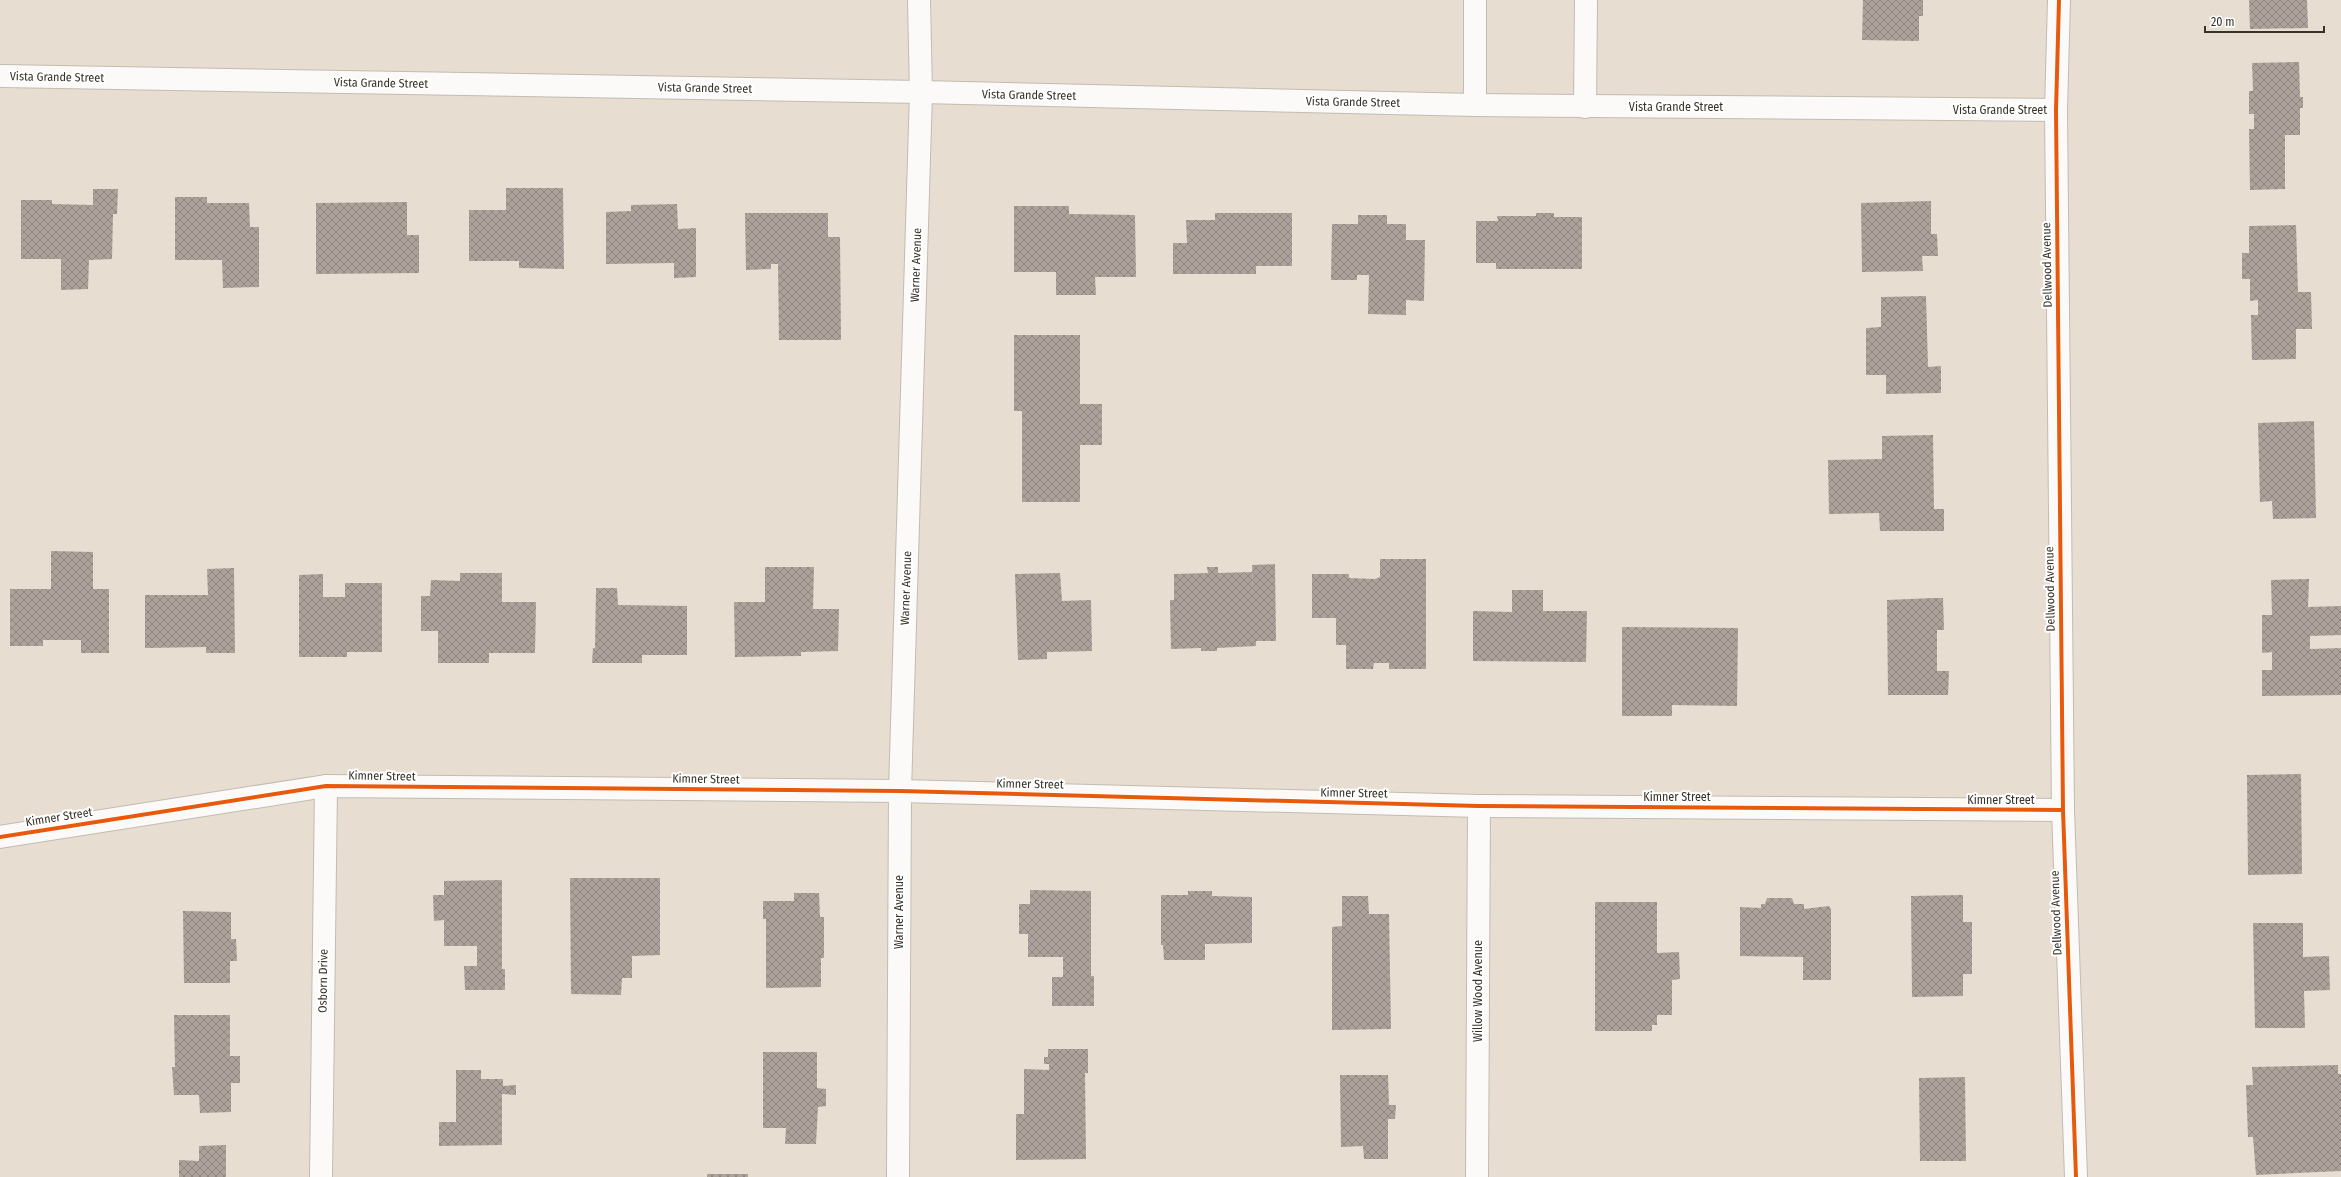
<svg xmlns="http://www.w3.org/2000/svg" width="2341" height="1177" viewBox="0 0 2341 1177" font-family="'Fira Sans Condensed',sans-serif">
<defs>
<pattern id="building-cross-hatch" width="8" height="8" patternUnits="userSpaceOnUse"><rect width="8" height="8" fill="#aca29b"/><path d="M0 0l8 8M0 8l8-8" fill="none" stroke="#8d857e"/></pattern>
</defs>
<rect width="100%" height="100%" fill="#e7ded1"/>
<!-- building -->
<g fill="url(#building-cross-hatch)">
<path d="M1863,0H1923V16H1919V41L1862,40Z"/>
<path d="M2249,0H2307L2308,28L2250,29Z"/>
<path d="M2299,62L2300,97H2303V108H2300V135H2285V189L2250,190L2249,129H2254V114H2249V91H2253L2252,63Z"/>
<path d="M506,188H563L564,269L519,268V261H469V210H506Z"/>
<path d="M93,189H118L117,214H113L112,259L89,260L88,289L61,290V259H21V200H52V204L93,205Z"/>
<path d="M175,197H207V203H249L250,227H259V287L223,288L222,260H175Z"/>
<path d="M1931,201V234H1937L1938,256H1922L1923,271L1862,272L1861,203Z"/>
<path d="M407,202V235H419V273L316,274V203Z"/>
<path d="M677,204L678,229L696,228V277L674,278V263L606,264V212L631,211V205Z"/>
<path d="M1014,206H1069V214L1135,215L1136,277H1095L1096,295H1056V272H1014Z"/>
<path d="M745,213H828V237H840L841,340H779L778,264H771V269L746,270Z"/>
<path d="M1215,213H1292V266H1256V274H1173V243H1187L1186,220H1215Z"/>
<path d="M1536,213H1554V217H1582V269H1496V263H1476V221H1498L1497,216H1536Z"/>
<path d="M1358,215H1387V224H1406V240H1425L1424,301L1406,300V315L1368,314L1369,275H1357V280H1331L1332,224H1358Z"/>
<path d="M2296,225L2298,292H2311L2312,329H2296V359L2252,360L2251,315H2258V300L2250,301V279H2242V253H2249V226Z"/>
<path d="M1926,296L1928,367L1941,366V393L1886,394V375H1866V328L1881,327V297Z"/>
<path d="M1014,335H1080V404H1102V445H1080V502H1022V411H1014Z"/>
<path d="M2314,421L2316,518L2273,519L2272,501L2260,502L2258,423Z"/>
<path d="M1933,435L1934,509H1944V531H1880L1879,513L1829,514L1828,460L1882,459V436Z"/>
<path d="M51,551L93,552V589H109V653H81V640H43V646H10V589H51Z"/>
<path d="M1380,559H1426V669H1389V663H1374L1373,669H1346V645H1336V618H1312V574H1349V578L1375,579L1380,577Z"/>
<path d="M1275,564L1276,641H1256V646L1217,648V651H1201V648L1171,649L1170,600H1174V574L1208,573L1207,567H1218V573L1252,572L1253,597L1252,565Z"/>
<path d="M765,567H814L813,609H839L838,651L801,652V656L735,657L734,602H765Z"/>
<path d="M234,568L235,653H206V647L145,648V595H208L207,569Z"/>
<path d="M460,573H502V602H536L535,653H489V663H438V631H421V596H430L431,580L460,581Z"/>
<path d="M1060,573L1062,601L1091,600L1092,651L1047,652V659L1018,660L1015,574Z"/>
<path d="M323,574V597H345V583H382V652H347V657H299V575Z"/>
<path d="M2309,579L2308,607L2341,606V635L2310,636V649L2341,648V695L2262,696V670H2272V652L2262,653V615H2272L2271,580Z"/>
<path d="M596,588H617L618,605L687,606V655H642V663H592L593,648H595Z"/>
<path d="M1512,590H1543V611H1587L1586,662L1473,661V611L1512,612Z"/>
<path d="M1933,598H1943L1944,630H1937V671H1949L1948,695H1888L1887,600Z"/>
<path d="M1622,627L1738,628L1737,706L1672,705V716H1622Z"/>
<path d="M2301,774L2302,874L2248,875L2247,775Z"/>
<path d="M570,878H660V955L632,956V978H622L621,995L571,994Z"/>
<path d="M502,880V969H505V990H465L464,966H477V946H444V920L434,921L433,895H444V881Z"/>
<path d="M1030,890L1091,891V976H1094V1006H1052V977H1063V957H1028V934H1019V904H1030Z"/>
<path d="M1188,891H1212V896L1252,897V943L1205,944V960H1164L1163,945H1161V895H1188Z"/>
<path d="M794,893H819L820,917H824V958H821V987L766,988V919H763V901H794Z"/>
<path d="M1963,895V922H1972V974H1963V996L1912,997L1911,896Z"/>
<path d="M1342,896H1368L1369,914H1389L1391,1029L1332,1030V927L1342,926Z"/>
<path d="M1767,898H1792L1794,904H1804V909L1829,906L1831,909V980H1803V957L1740,956V907L1761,908V904H1765Z"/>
<path d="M1595,902H1657V953L1679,952L1680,979L1672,980V1015H1657V1025H1652V1031H1595Z"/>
<path d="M183,911L231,912V939H236L237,961H230V983H184Z"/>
<path d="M2253,923H2303V957L2329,956L2330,990L2304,991L2305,1028H2255Z"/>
<path d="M174,1015H230V1056H240V1083H231V1112L200,1113L199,1095H174L172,1067H175Z"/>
<path d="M1048,1049H1088V1073H1085L1086,1159L1016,1160V1114H1024V1069L1049,1070V1064H1044V1057H1048Z"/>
<path d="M763,1052H817V1088L826,1089V1106L818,1107L816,1144H785L786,1128H763Z"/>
<path d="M2338,1065V1074H2341V1171L2256,1175L2253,1137H2248L2246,1085H2253L2252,1067Z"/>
<path d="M456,1070H481V1079H503V1086L516,1085V1095L502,1094V1145L439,1146V1122H456Z"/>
<path d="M1340,1075H1388L1389,1105H1396L1395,1119H1388V1159H1364L1363,1146L1341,1147Z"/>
<path d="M1965,1077L1966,1161H1920L1919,1078Z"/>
<path d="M226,1145V1177H179V1160L199,1161V1146Z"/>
<rect x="707" y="1174" width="41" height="3"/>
</g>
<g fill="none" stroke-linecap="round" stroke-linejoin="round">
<!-- lane casing -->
<g stroke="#c2bbb1" stroke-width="24">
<g id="lane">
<path d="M1475,0V105"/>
<path d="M1585,107L1586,0"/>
</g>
</g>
<!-- street casing -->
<g stroke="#c2bbb1" stroke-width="24">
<g id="street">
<path d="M2,76L921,92L1475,105L2056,110"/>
<path d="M0,837L326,786L900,791L1479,806L2063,810"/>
<path d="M321,1177L326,786"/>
<path d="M898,1177L900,791L921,92L919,0"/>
<path d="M1477,1177L1479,806"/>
</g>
</g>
<!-- secondary casing -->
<g stroke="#c2bbb1" stroke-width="24">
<path id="secondary" d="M2059,0L2056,110L2063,810L2076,1177"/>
</g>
<!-- lane -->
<use href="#lane" stroke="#fbfaf8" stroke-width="22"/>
<!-- street -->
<use href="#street" stroke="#fbfaf8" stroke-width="22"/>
<!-- secondary -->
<use href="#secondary" stroke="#fbfaf8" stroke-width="22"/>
<!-- cycleway casing -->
<g stroke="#fff" stroke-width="6">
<g id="cycleway">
<path d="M2059,0L2056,110L2063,810L2076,1177"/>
<path d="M0,837L326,786L900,791L1479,806L2063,810"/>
</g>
</g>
<!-- cycleway -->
<use href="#cycleway" stroke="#e8590c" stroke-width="4"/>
</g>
<g text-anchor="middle" stroke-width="4" stroke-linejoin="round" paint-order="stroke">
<!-- street labels -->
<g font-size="12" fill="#383228" stroke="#fff">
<text transform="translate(57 77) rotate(1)" y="4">Vista Grande Street</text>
<text transform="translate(381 83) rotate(1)" y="4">Vista Grande Street</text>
<text transform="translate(705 88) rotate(1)" y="4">Vista Grande Street</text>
<text transform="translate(1029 95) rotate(1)" y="4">Vista Grande Street</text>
<text transform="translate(1353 102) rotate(1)" y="4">Vista Grande Street</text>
<text x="1676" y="111">Vista Grande Street</text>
<text x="2000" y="114">Vista Grande Street</text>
<text transform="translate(916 265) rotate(-88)" y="4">Warner Avenue</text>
<text transform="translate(2047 265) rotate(-91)" y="4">Dellwood Avenue</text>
<text transform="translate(906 588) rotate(-88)" y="4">Warner Avenue</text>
<text transform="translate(2050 589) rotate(-91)" y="4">Dellwood Avenue</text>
<text transform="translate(382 776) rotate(1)" y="4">Kimner Street</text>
<text transform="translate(706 779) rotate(1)" y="4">Kimner Street</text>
<text transform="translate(1030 784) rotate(1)" y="4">Kimner Street</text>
<text transform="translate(1354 793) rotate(1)" y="4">Kimner Street</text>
<text x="1677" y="801">Kimner Street</text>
<text x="2001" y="804">Kimner Street</text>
<text transform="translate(59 817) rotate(-9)" y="4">Kimner Street</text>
<text transform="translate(899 912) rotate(-90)" y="4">Warner Avenue</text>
<text transform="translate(2056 913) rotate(-92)" y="4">Dellwood Avenue</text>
<text transform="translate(323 981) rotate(-89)" y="4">Osborn Drive</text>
<text transform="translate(1478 991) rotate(-90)" y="4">Willow Wood Avenue</text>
</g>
</g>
<!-- scale -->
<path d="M2205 26v6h119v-6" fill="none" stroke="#383228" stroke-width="2"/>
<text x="2211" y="26" font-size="12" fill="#383228" stroke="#ffffff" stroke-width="3" paint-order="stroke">20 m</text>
</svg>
